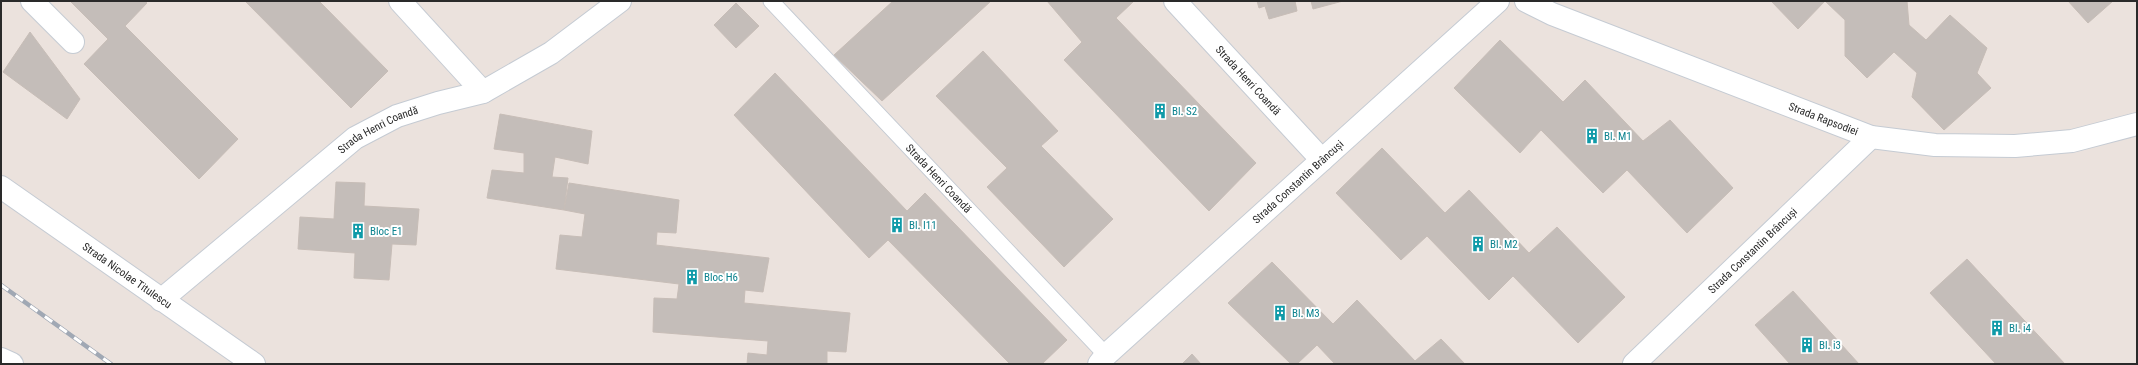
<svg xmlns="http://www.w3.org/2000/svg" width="2138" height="365" viewBox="0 0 2138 365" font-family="'Roboto Condensed',sans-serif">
<rect width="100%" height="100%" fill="#ebe2dd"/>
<!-- building -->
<g fill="#c4bdb9" stroke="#c7bdb7">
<path d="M70,1H145L147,3L125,26L238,139L199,179L84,64L108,39Z"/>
<path d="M245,1H319L388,71L351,108Z"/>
<path d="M893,1H991L882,101L834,55Z"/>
<path d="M1047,1H1134L1116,18L1256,163L1209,211L1064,60L1082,42Z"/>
<path d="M1257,1H1295L1297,11L1269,19L1265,6L1259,8Z"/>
<path d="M1311,1H1343L1313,9Z"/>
<path d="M1771,1H1825L1798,29Z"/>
<path d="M1825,1H1907L1909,25L1926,40L1950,15L1987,48L1977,73L1991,88L1944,130L1912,97L1917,73L1894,52L1867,78L1845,56V20Z"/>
<path d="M2068,1H2113L2088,23Z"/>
<path d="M736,3L759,26L736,48L714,25Z"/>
<path d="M30,32L80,99L67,119L3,72Z"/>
<path d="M1500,40L1563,102L1585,80L1643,141L1670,120L1733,188L1687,233L1627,170L1603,193L1541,130L1520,153L1454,88Z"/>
<path d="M983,51L1058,131L1041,146L1113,219L1064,267L987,187L1007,168L936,96Z"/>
<path d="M775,73L907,211L925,193L1067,340L1042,364H1010L888,240L869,258L734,115Z"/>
<path d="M500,114L592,131L588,164L555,157L552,177L568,178L564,210L487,198L492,170L524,173V153L494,149Z"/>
<path d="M1382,148L1445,213L1469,190L1529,253L1557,227L1625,297L1578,343L1513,276L1489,300L1427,236L1401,260L1336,193Z"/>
<path d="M336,182L365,183L364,206L419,209L416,245L392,244L389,280L354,278L355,253L298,249L300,217L334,219Z"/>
<path d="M569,183L679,200L676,233L657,232L656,245L769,258L763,292L745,290L744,303L850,313L846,352L827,351V364H747L748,353L767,355L768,341L653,332L654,298L677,299L679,284L556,269L560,235L582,237L585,214L564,210Z"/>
<path d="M1967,259L2065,364H1996L1930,293Z"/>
<path d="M1272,262L1333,324L1357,300L1415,361L1441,339L1465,364H1335L1317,345L1297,364H1291L1228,303Z"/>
<path d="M1793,291L1859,364H1790L1755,325Z"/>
<path d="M1192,354L1201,364H1182Z"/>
</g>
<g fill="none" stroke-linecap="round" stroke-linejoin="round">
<!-- lane casing -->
<g stroke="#c5cbd3" stroke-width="17">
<g id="lane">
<path id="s1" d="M771,1L1106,355"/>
</g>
</g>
<!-- street casing -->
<g stroke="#c5cbd3" stroke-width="24">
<g id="street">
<path d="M32,1L73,42"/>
<path d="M400,1L483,92"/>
<path id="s2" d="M1175,1L1322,160"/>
<path d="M1,359L12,364"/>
<path id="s3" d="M1099,364L1106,355L1498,1"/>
<path id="s4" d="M1634,364L1871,137"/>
</g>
</g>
<!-- secondary casing -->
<g stroke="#c5cbd3" stroke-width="24">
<g id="secondary">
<path id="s5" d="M1526,1L1552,14L1871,137L1935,145L2015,146L2072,141L2137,124"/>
<path id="s6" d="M1,187L254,364"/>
<path id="s7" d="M161,300L355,138L397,116L438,103L483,92L551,53L620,1"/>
</g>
</g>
<!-- lane -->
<use href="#lane" stroke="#fff" stroke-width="15"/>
<!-- street -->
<use href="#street" stroke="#fff" stroke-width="22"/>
<!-- secondary -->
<use href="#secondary" stroke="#fff" stroke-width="22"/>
<!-- rail casing -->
<g stroke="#a0a8b4" stroke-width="4.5">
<path id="rail" d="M1,285L111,364"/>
</g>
<!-- rail -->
<use href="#rail" stroke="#fff" stroke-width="3" stroke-dasharray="9" stroke-linecap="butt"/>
</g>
<!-- icons -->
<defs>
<g id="building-bare" transform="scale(1.2)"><path d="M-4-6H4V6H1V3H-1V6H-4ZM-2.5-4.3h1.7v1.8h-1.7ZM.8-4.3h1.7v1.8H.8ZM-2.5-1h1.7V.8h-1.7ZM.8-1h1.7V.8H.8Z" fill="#0f9aa8" stroke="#fff" stroke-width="2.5" paint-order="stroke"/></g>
</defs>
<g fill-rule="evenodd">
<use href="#building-bare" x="1160" y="111"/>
<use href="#building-bare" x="1592" y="136"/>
<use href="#building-bare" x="897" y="225"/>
<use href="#building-bare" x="358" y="231"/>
<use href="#building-bare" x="1478" y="244"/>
<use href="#building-bare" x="692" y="277"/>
<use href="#building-bare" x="1280" y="313"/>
<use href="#building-bare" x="1997" y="328"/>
<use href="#building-bare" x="1807" y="345"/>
</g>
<g text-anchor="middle" stroke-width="4" stroke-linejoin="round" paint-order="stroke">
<!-- street labels -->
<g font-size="11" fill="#2a2a2a" stroke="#fff">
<text dy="4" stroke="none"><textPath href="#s2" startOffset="108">Strada Henri Coandă</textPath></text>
<text dy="4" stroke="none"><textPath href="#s5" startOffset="320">Strada Rapsodiei</textPath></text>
<text dy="4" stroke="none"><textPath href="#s7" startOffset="277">Strada Henri Coandă</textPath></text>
<text dy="4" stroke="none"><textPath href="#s1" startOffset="244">Strada Henri Coandă</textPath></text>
<text dy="4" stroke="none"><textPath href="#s3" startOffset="270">Strada Constantin Brâncuși</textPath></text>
<text dy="4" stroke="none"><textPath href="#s4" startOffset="164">Strada Constantin Brâncuși</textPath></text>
<text dy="4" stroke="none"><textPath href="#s6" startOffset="154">Strada Nicolae Titulescu</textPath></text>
</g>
<!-- culture labels -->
<g font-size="11" fill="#0d838f" stroke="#fff" text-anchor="start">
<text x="1172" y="115">Bl. S2</text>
<text x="1604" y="140">Bl. M1</text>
<text x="909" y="229">Bl. I11</text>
<text x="370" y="235">Bloc E1</text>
<text x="1490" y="248">Bl. M2</text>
<text x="704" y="281">Bloc H6</text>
<text x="1292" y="317">Bl. M3</text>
<text x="2009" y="332">Bl. i4</text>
<text x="1819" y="349">Bl. i3</text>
</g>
</g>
<!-- border -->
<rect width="2138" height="365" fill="none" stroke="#2a2a2a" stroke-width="4"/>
</svg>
